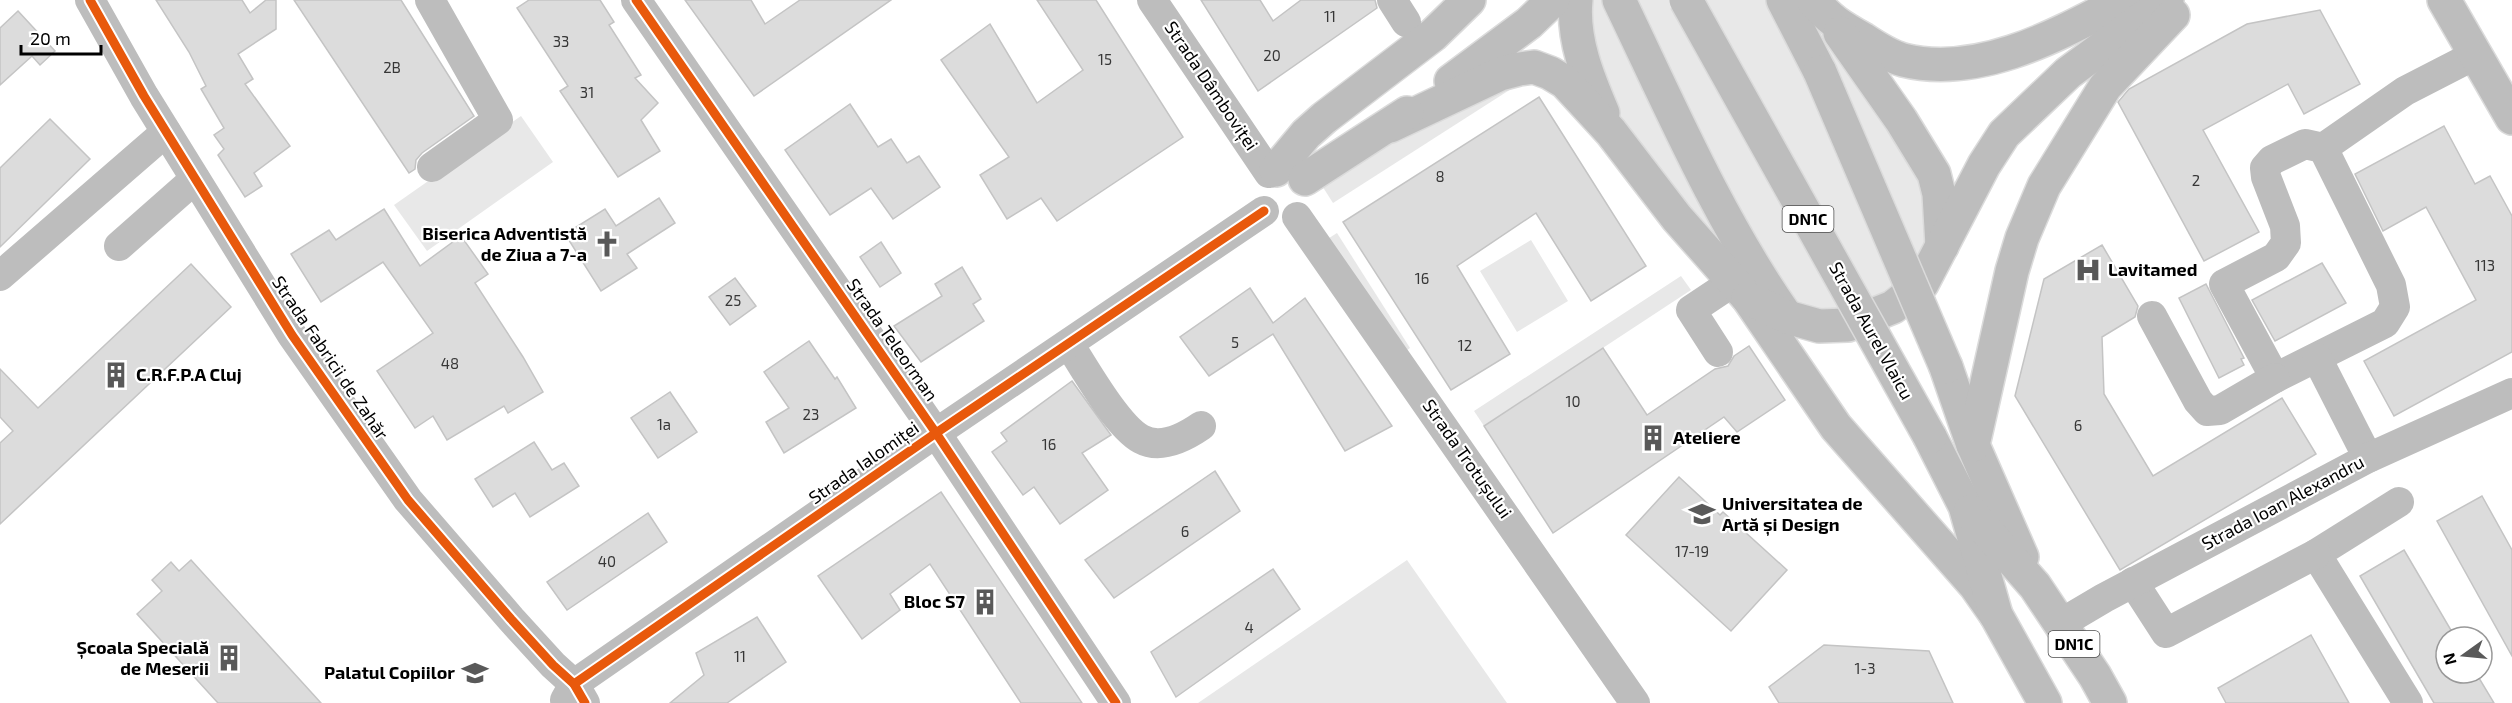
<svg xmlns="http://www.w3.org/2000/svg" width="2512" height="703" viewBox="0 0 2512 703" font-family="'Exo 2',sans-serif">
<rect width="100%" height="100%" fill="#fff"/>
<!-- green -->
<g fill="#e8e8e8">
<path d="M1583,0H1806L1925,173L1935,250L1907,289L1841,319L1751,293L1617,130Z"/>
<path d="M1522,82L1333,203L1319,181L1390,136Z"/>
<path d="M521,116L553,162L427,251L394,205Z"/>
<path d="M1337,233L1410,348L1400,355L1326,240Z"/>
<path d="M1531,240L1568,301L1517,332L1480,271Z"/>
<path d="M1681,276L1691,290L1484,426L1474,411Z"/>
<path d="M1407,560L1507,703H1198Z"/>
</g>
<!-- building -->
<g fill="#dcdcdc" stroke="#c4c4c4" stroke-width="1.5">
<path d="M156,0H242L250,13L266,0H276V29L238,54L253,79L245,84L290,146L254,173L262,186L245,197L218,155L224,149L214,135L224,128L201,89L206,86L189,52Z"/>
<path d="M294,0H401L474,116L422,153L416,160L415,169L409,173Z"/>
<path d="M529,0H600L614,22L609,25L641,75L635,78L658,103L641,120L660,151L618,177L560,91L568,86L517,8Z"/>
<path d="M685,0H751L765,24L800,0H891L754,96Z"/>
<path d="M1037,0H1096L1183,137L1057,221L1041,198L1007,219L980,175L1009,157L941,60L990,24L1037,103L1083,70Z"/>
<path d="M1201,0H1260L1273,21L1301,0H1375L1377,8L1258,91Z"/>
<path d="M2320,10L2360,84L2304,114L2288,84L2203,130L2259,232L2204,261L2118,102L2129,89L2247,24Z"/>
<path d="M18,11L55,51L40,65L32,56L0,85V28Z"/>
<path d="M1539,97L1646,266L1591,301L1536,213L1457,266L1510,354L1451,390L1343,222Z"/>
<path d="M850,104L878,147L891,139L907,163L919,156L940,187L893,219L871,188L830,215L785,150Z"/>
<path d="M50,119L90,159L0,247V168Z"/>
<path d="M2444,126L2475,184L2490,176L2512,216V352L2394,416L2364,361L2476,300L2426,207L2383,231L2355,174Z"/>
<path d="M659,198L675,223L627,254L637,268L601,291L565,234L605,209L616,226Z"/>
<path d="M384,209L420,266L461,236L488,274L475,283L523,357L543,392L508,413L504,406L447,440L433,416L415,428L377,371L433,333L383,262L321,302L291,254L329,230L336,240Z"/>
<path d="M881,242L901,273L880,287L860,257Z"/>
<path d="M2102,245L2138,306L2135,317L2102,337L2104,394L2153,476L2282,398L2316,454L2120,570L2015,396L2044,279Z"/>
<path d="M2322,263L2346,303L2275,341L2252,300Z"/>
<path d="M191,264L231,307L0,524V443L13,431L0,417V369L38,408Z"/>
<path d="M962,267L981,299L973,304L984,321L921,362L894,326L942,296L935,284Z"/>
<path d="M735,278L756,306L730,325L709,297Z"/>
<path d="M2206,284L2244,358L2241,359L2244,365L2219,378L2179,298Z"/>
<path d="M1250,288L1273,323L1305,298L1392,426L1345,451L1273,334L1209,376L1180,337Z"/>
<path d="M809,341L835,379L837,377L856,408L784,453L766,422L789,408L764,372Z"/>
<path d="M1749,346L1785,400L1737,432L1724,417L1553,533L1484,426L1603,348L1647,415L1715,369L1728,366L1734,356Z"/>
<path d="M1072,381L1111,435L1082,453L1108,490L1060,524L1034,487L1023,495L992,452L1007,441L1001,433Z"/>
<path d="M670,392L697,432L658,458L631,418Z"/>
<path d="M534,442L552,470L564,463L579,486L530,517L515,493L493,507L475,479Z"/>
<path d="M1215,471L1240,511L1114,598L1085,560Z"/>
<path d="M1679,477L1720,515L1723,512L1787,570L1731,631L1626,535Z"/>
<path d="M941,492L1082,703H1021L930,564L890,594L900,610L862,639L818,576Z"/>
<path d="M2482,496L2512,550V656L2437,521Z"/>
<path d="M648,513L667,542L567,610L547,582Z"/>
<path d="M2404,550L2455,637H2446V673H2476L2494,703H2434L2360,576Z"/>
<path d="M191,560L321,703H218L137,614L162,591L152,580L171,562L179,571Z"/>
<path d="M1273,569L1300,609L1176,697L1151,652Z"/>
<path d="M757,617L786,662L727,703H670L704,675L696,653Z"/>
<path d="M2311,635L2349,703H2226L2218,688Z"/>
<path d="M1824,645L1929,651L1953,703H1779L1769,687Z"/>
</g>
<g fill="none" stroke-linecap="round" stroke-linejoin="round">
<!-- major casing -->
<g stroke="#dbdbdb" stroke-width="36">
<g id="major">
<path d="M1576,0C1572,39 1588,78 1603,113"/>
<path d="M1619,0C1670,106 1717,216 1784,313"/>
<path d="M1783,0L1820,72"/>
<path d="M1813,0C1830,20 1840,26 1863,39C1875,47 1889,56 1903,60C1980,79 2059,34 2124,0"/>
<path d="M2444,0L2512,118"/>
<path d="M1840,33L1901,120L1934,174L1939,194L1942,246"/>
<path d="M1451,81L1529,23L1553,0"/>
<path d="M1390,126L1500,74L1519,69L1534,67L1550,73L1565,82L1611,132L1677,218L1748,298L1836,427L1975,585L1996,615"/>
<path d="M1276,170L1306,134L1324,118L1433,35L1469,0"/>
<path d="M1305,179L1407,113"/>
<path d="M1748,298L1787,317L1819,326L1848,325L1893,307L1922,284L1984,165L2004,134L2068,73L2167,0"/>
<path d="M1946,367L1973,445L2022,557"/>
<path d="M1930,437L1965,506L1996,615L2045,703"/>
<path d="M1973,445L2012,271L2022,238L2044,186L2105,87L2173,15"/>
<path d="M1970,512L2035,586L2095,676L2110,703"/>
</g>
</g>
<!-- minor -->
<g stroke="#bdbdbd" stroke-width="30">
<path d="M90,0L144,96L292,335L408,500L511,619L553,665L574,684L585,703"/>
<path d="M430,0L498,120L432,167"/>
<path d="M636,0L936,433L1116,703"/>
<path d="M1152,0L1269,173"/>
<path d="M1392,0L1406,22"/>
<path d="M2323,148L2391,285L2395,307L2385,323L2275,378L2224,284L2276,257L2286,243L2285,226L2266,177L2265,168L2272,160L2305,144L2323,148L2405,91L2475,55"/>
<path d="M1297,217L1635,703"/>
<path d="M119,246L195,179"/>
<path d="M0,276L166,132"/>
<path d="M2152,316L2198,401L2207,411L2220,410L2275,378"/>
<path d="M1069,344C1085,369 1117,426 1141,439C1161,450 1185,437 1201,426"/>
<path d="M1718,352L1691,310L1733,282"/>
<path d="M2317,358L2368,458"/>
<path d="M2399,502L2316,554L2408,703"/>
<path d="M2133,582L2166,633L2316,554"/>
<path d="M2060,624L2104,598L2368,458L2512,393"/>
<path d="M565,700L574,684L936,433L1264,211"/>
</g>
<!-- major -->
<use href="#major" stroke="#bdbdbd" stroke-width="33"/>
<!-- major-bridge casing -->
<g stroke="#dbdbdb" stroke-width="36" stroke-linecap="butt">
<g id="major-bridge">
<path d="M1686,0L1930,437"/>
<path d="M1820,72L1946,367"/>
</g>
</g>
<!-- major-bridge -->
<use href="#major-bridge" stroke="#bdbdbd" stroke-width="33"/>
<!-- cycleway casing -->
<g stroke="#fff" stroke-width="13">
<g id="cycleway">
<path d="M90,0L144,96L292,335L408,500L511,619L553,665L574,684L585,703"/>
<path d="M636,0L936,433L1116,703"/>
<path d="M574,684L936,433L1264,211"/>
</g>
</g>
<!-- cycleway -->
<use href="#cycleway" stroke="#e8590c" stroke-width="9"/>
</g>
<!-- icons -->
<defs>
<g id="church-bare" transform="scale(2.07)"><path d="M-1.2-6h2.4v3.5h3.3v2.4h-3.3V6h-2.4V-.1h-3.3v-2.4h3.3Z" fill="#595959" stroke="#fff" stroke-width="2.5" paint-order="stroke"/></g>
<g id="hospital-bare" transform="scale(2.07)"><path d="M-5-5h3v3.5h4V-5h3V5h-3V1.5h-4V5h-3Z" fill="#595959" stroke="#fff" stroke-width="2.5" paint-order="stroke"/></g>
<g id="building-bare" transform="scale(2.07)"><path d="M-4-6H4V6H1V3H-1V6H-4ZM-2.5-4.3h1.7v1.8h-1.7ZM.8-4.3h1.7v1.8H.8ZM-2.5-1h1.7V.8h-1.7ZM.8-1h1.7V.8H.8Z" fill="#595959" stroke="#fff" stroke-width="2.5" paint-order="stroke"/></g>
<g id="university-bare" transform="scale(2.07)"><path d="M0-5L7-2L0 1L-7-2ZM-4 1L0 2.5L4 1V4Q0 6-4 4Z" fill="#595959" stroke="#fff" stroke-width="2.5" paint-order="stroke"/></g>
<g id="school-bare" transform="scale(2.07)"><path d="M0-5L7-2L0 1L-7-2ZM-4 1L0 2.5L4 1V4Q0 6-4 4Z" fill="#595959" stroke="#fff" stroke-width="2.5" paint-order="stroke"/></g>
</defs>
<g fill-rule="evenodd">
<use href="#church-bare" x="607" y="244"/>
<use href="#hospital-bare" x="2088" y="270"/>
<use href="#building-bare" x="116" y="375"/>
<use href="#building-bare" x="1653" y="438"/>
<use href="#university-bare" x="1702" y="514"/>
<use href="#building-bare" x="985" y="602"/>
<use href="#building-bare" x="229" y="658"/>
<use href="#school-bare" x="475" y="673"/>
</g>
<g text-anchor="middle" stroke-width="4.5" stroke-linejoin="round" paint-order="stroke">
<!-- number labels -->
<g font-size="15" fill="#373737">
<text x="1330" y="22">11</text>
<text x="561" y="47">33</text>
<text x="1272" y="61">20</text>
<text x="1105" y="65">15</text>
<text x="392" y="73">2B</text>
<text x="587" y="98">31</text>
<text x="1440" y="182">8</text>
<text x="2196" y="186">2</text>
<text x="2485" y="271">113</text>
<text x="1422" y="284">16</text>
<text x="733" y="306">25</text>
<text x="1235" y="348">5</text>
<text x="1465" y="351">12</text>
<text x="450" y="369">48</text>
<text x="1573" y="407">10</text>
<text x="811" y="420">23</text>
<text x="664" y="430">1a</text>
<text x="2078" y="431">6</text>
<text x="1049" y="450">16</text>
<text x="1185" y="537">6</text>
<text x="1692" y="557">17-19</text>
<text x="607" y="567">40</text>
<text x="1249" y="633">4</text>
<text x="740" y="662">11</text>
<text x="1865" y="674">1-3</text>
</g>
<!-- shield labels -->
<g fill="#fff" stroke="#4c4c4c" stroke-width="1.5">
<rect x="1782.5" y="206" width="51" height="26" rx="4.5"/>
<rect x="2048.5" y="631" width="51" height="26" rx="4.5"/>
</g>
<g font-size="16" font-weight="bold" fill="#000">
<text x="1808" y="225">DN1C</text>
<text x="2074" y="650">DN1C</text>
</g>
<!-- street labels -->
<g font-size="18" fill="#000" stroke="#fff">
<text transform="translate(1211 86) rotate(56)" y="6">Strada Dâmboviței</text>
<text transform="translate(1871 331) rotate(61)" y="6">Strada Aurel Vlaicu</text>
<text transform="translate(892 340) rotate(55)" y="6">Strada Teleorman</text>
<text transform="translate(330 358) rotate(56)" y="6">Strada Fabricii de Zahăr</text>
<text transform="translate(1467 459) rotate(55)" y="6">Strada Trotușului</text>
<text transform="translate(864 463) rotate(-35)" y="6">Strada Ialomiței</text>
<text transform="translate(2283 503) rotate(-28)" y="6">Strada Ioan Alexandru</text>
</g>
<!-- poi labels -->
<g font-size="18" font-weight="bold" fill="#000" stroke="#fff" text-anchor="end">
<text x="587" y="240">Biserica Adventistă<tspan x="587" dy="21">de Ziua a 7-a</tspan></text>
<text x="2108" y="276" text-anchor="start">Lavitamed</text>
<text x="136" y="381" text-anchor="start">C.R.F.P.A Cluj</text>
<text x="1673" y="444" text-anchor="start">Ateliere</text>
<text x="1722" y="510" text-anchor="start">Universitatea de<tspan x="1722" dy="21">Artă și Design</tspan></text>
<text x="965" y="608">Bloc S7</text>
<text x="209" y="654">Școala Specială<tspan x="209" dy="21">de Meserii</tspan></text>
<text x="455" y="679">Palatul Copiilor</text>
</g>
</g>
<!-- north arrow -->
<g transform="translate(2464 655) rotate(255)"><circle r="28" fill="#ffffff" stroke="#999999" stroke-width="1.5"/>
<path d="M0-4.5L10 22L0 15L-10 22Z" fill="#595959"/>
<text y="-9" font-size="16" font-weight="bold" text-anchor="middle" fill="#000000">N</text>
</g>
<!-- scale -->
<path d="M21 45v9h80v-9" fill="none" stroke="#000000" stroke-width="3"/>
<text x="30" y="45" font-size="18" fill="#000000" stroke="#ffffff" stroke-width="4.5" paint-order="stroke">20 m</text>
</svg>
